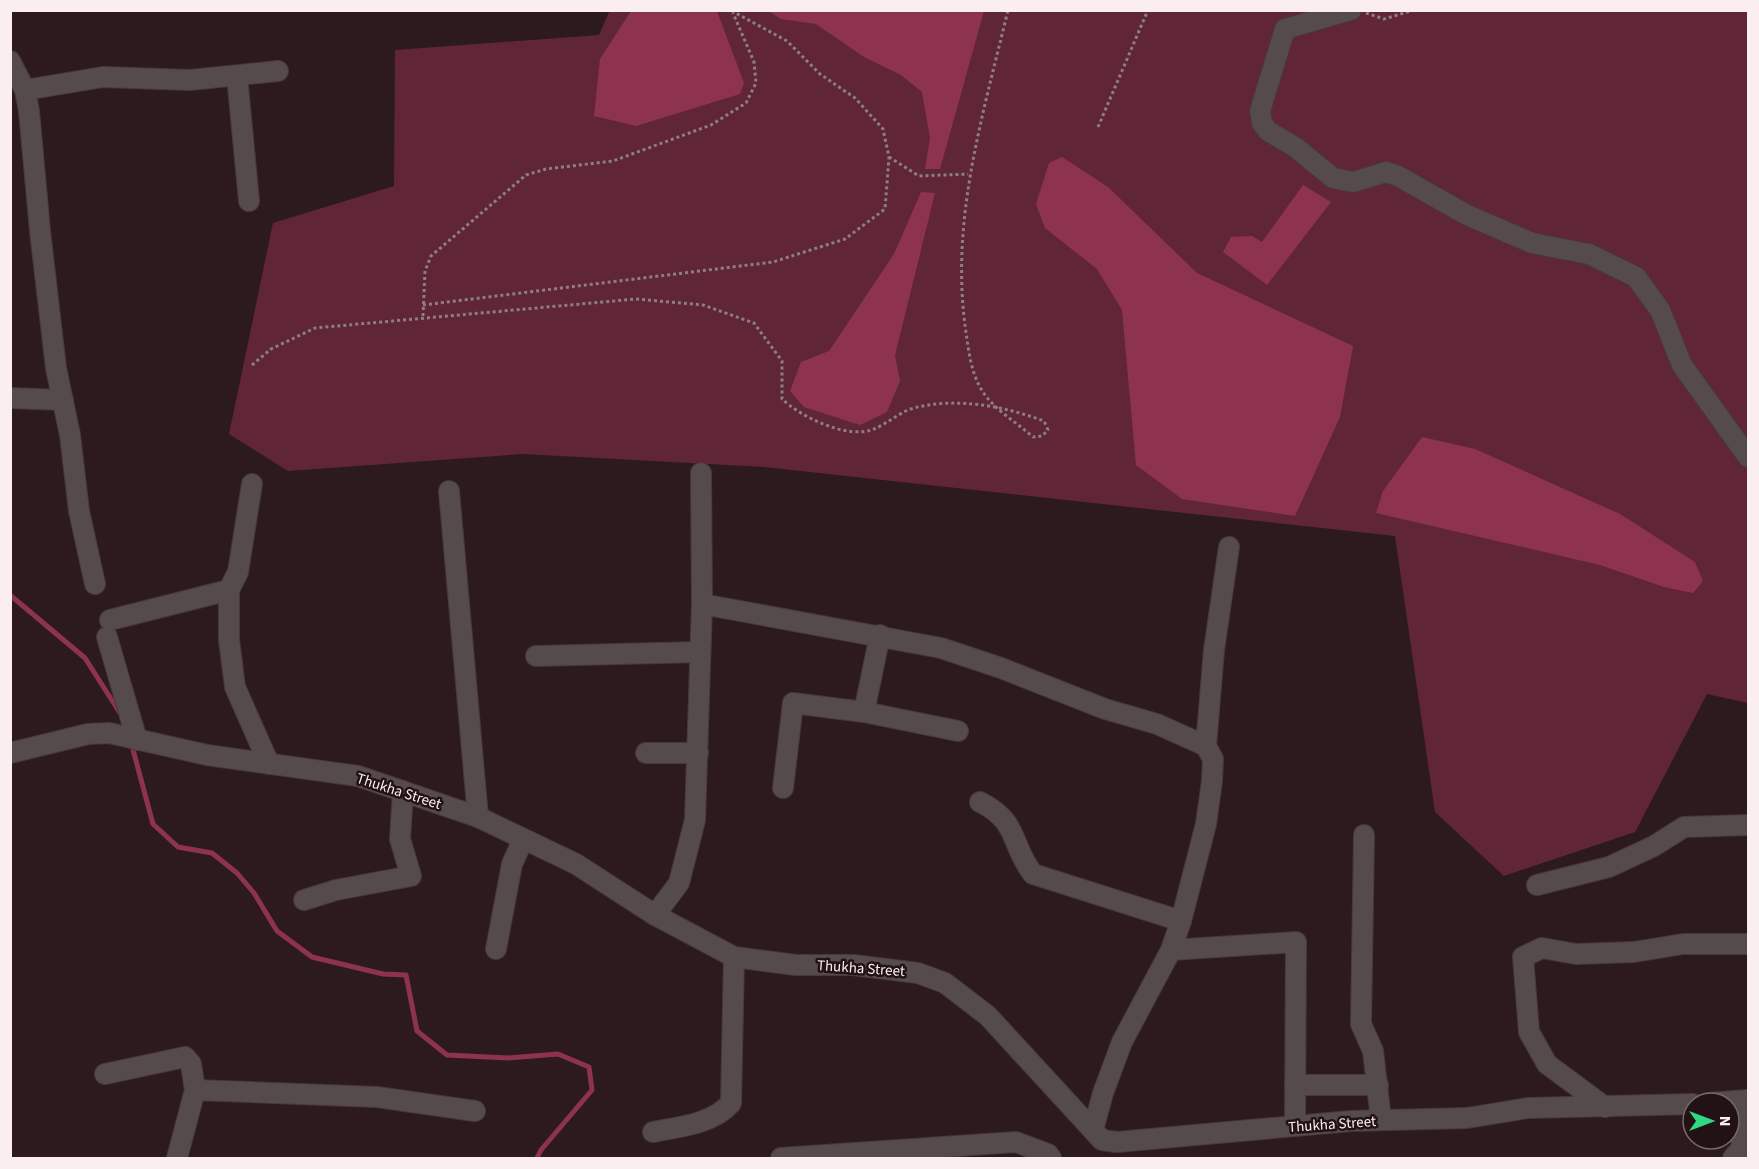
<svg xmlns="http://www.w3.org/2000/svg" width="1759" height="1169" viewBox="0 0 1759 1169" font-family="'Source Sans 3',sans-serif">
<rect width="100%" height="100%" fill="#2c1a1e"/>
<!-- green -->
<path fill="#612636" d="M610,10L1748,11V703L1707,694L1635,832L1504,876L1435,812L1395,536L764,467L523,454L288,471L229,434L273,223L394,186L395,50L599,35Z"/>
<!-- water -->
<g fill="#8e334e">
<path d="M631,11H717L744,83L740,94L636,126L594,116L600,59Z"/>
<path d="M769,11H984L940,169H925L930,138L922,92L901,75L864,57L816,24L781,19Z"/>
<path d="M1062,157L1108,187L1197,273L1353,346L1340,417L1295,516L1182,499L1136,465L1122,310L1097,269L1045,228L1036,204L1049,163Z"/>
<path d="M1303,185L1331,202L1267,285L1223,252L1231,237L1252,236L1262,242Z"/>
<path d="M921,192L935,193L895,355L900,381L887,412L860,425L804,407L790,391L801,362L829,351L894,254Z"/>
<path d="M1422,437L1475,449L1620,514L1695,562L1703,581L1693,593L1664,587L1600,565L1376,513L1383,491Z"/>
</g>
<g fill="none" stroke-linecap="round" stroke-linejoin="round">
<!-- stream -->
<g stroke="#8e334e" stroke-width="5">
<path d="M10,595L85,658L120,713"/>
<path d="M132,746L153,824L178,847L212,853L237,873L254,893L277,931L312,957L383,974L406,975L417,1031L447,1055L508,1058L558,1054L589,1067L592,1090L541,1150L537,1158"/>
</g>
<!-- minor casing -->
<g stroke="#49383b" stroke-width="22">
<g id="minor">
<path d="M1351,10L1285,29L1260,111L1262,123L1268,131L1295,147L1333,178L1353,182L1386,172L1398,176L1467,215L1532,243L1589,254L1636,277L1660,310L1682,365L1748,457"/>
<path d="M10,61L25,90L29,111L40,231L56,368L70,435L79,511L95,584"/>
<path d="M237,76L249,201"/>
<path d="M25,90L103,77L190,80L278,71"/>
<path d="M10,398L63,400"/>
<path d="M701,473L702,604"/>
<path d="M449,491L478,817"/>
<path d="M229,590V640L235,687L269,764"/>
<path d="M110,620L229,590L238,572L252,484"/>
<path d="M880,635L864,712L958,731"/>
<path d="M107,637L137,740"/>
<path d="M536,656L700,652"/>
<path d="M1206,746L1214,650L1229,547"/>
<path d="M10,753L88,734L109,733L207,755L358,776L478,817L576,864L655,915L734,957L796,965H853L918,973L945,983L988,1016L1102,1140L1117,1142L1351,1121L1467,1118L1528,1108L1693,1104"/>
<path d="M646,753H698"/>
<path d="M783,788L793,703L864,712"/>
<path d="M980,802C1020,822 1010,845 1033,874L1181,921"/>
<path d="M1364,835L1361,1024L1373,1051L1381,1120"/>
<path d="M1537,885L1609,867L1654,846L1684,827L1748,825"/>
<path d="M304,900L336,890L411,876L400,839L403,791"/>
<path d="M655,915L679,883L695,820L702,604L941,648L1001,668L1105,709L1157,724L1206,746L1213,759L1212,781L1206,824L1181,921L1171,950L1122,1042L1103,1093L1093,1130"/>
<path d="M496,949L512,864L523,840"/>
<path d="M1171,950L1296,942L1295,1126"/>
<path d="M105,1074L185,1057L191,1064L195,1090"/>
<path d="M1295,1085H1378"/>
<path d="M1709,1103L1748,1100"/>
<path d="M1605,1107L1547,1064L1529,1032L1523,957L1542,948L1576,954L1634,952L1683,944H1748"/>
<path d="M653,1132C679,1127 713,1124 731,1103L734,957"/>
<path d="M177,1158L195,1090L377,1097L475,1111"/>
<path d="M781,1158L1016,1142L1048,1154L1051,1158"/>
<path d="M1733,1158L1742,1148L1739,1102"/>
</g>
</g>
<!-- path -->
<g stroke="#8d7e81" stroke-width="3" stroke-dasharray="3 3" stroke-linecap="butt">
<path d="M1366,13L1384,19L1414,10"/>
<path d="M1098,127L1148,10"/>
<path d="M889,157L919,176L968,174"/>
<path d="M423,305L773,262L845,239L885,209L889,157L883,129L855,98L820,74L787,41L732,11"/>
<path d="M423,316L425,271L431,256L526,175L546,169L613,161L711,125L746,103L756,83L754,62L733,13"/>
<path d="M252,365L271,349L315,328L636,299L703,305L754,323L782,361V399C801,417 848,440 874,429C887,424 901,411 914,408C956,397 1004,406 1044,421L1048,430L1042,436L1033,437C1014,420 992,409 980,387C970,369 968,346 965,325C951,217 983,115 1008,10"/>
</g>
<!-- minor -->
<use href="#minor" stroke="#554b4d" stroke-width="20"/>
</g>
<g text-anchor="middle" stroke-width="5" stroke-linejoin="round" paint-order="stroke">
<!-- street labels -->
<g font-size="15" fill="#faeef0" stroke="#221115">
<text transform="translate(399 791) rotate(18)" y="5">Thukha Street</text>
<text transform="translate(861 968) rotate(4)" y="5">Thukha Street</text>
<text transform="translate(1332 1124) rotate(-4)" y="5">Thukha Street</text>
</g>
</g>
<!-- border -->
<rect width="1759" height="1169" fill="none" stroke="#faeef0" stroke-width="24"/>
<!-- north arrow -->
<g transform="translate(1711 1121) rotate(90)"><circle r="28" fill="#221115" stroke="#78696d" stroke-width="1.5"/>
<path d="M0-4.5L10 22L0 15L-10 22Z" fill="#30d883"/>
<text y="-9" font-size="16" font-weight="bold" text-anchor="middle" fill="#faeef0">N</text>
</g>
</svg>
